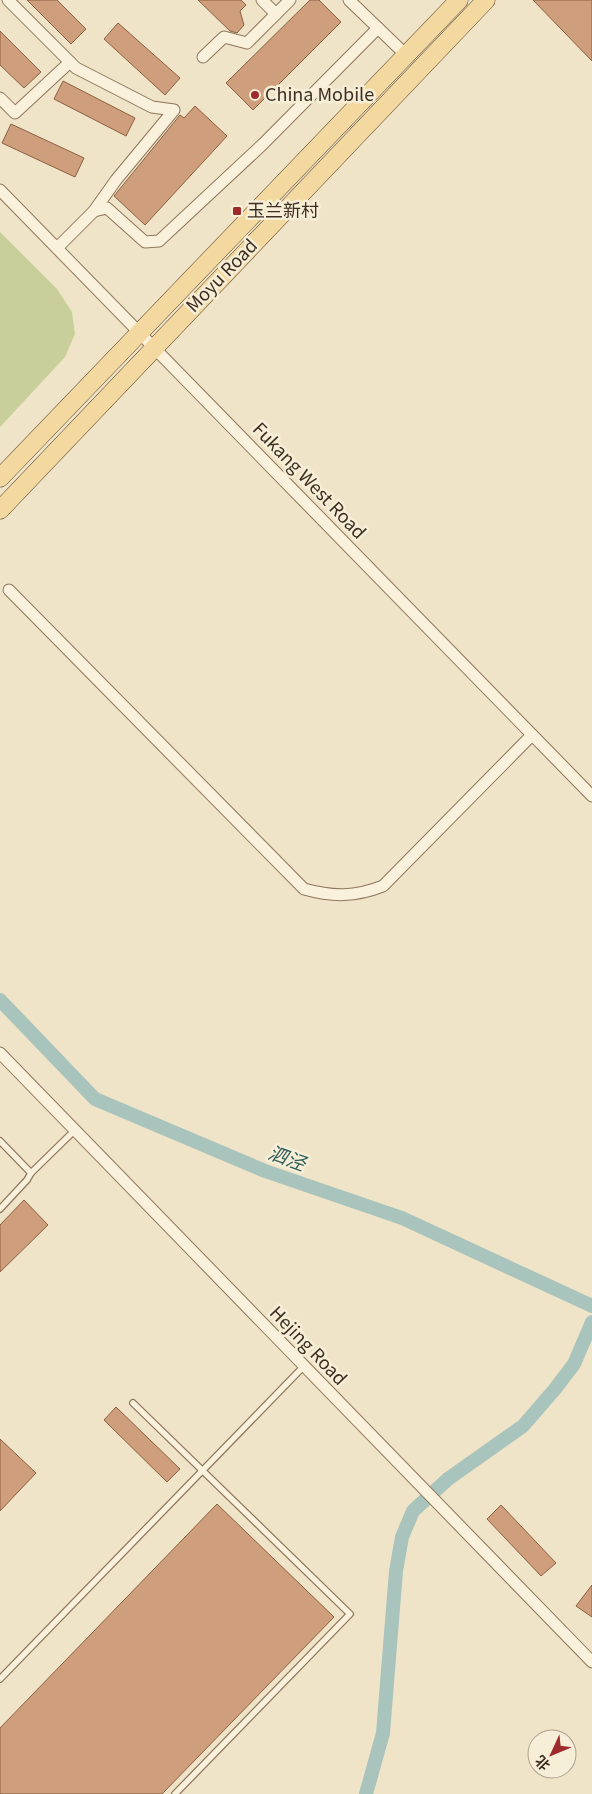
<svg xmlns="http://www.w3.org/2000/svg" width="592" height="1794" viewBox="0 0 592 1794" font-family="Georgia,'Noto Sans SC',serif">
<rect width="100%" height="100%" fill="#f0e4c8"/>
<!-- green -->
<path fill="#c9cf9b" d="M0,232L57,289L72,312L75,334L65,357L0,427Z"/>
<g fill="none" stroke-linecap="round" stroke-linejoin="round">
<!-- canal -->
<g stroke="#a9c4bc" stroke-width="14">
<path d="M0,1000L95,1099L265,1171L402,1218L592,1306"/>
<path d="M366,1794L383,1733L396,1571L402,1537L413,1511L448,1479L523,1426L555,1389L574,1364L592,1322"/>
</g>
</g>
<!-- building -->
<g fill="#cf9f7d" stroke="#8d5f41">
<path d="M27,0H57L86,29L71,44Z"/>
<path d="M198,0H241L246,5L240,11L244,25L237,33L230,31Z"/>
<path d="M310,0H319L341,22L253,110L226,83Z"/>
<path d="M533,0H592V61Z"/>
<path d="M118,23L180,78L165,95L104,39Z"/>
<path d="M0,31L41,72L24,88L0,65Z"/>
<path d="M63,81L135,118L126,136L54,99Z"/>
<path d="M195,106L227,136L145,225L114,196L180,115L184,118Z"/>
<path d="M11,124L84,158L75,177L2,143Z"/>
<path d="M24,1200L48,1225L0,1272V1225Z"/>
<path d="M116,1407L180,1469L167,1482L104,1420Z"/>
<path d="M0,1439L36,1473L0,1511Z"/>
<path d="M217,1504L334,1617L162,1794H0V1728Z"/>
<path d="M501,1505L556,1563L541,1576L487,1519Z"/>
<path d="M592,1585V1617L576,1606Z"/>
</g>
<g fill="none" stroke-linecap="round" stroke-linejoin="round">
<!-- service casing -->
<g stroke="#8d765c" stroke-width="8">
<g id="service">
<path d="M0,1141L31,1173"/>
<path d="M0,1209L27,1180L31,1173L75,1130"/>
<path d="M133,1403L350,1614L175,1794"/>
<path d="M0,1679L304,1366"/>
</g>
</g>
<!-- minor casing -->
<g stroke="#8d765c" stroke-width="13">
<g id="minor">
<path d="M8,0L76,68L152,107L174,110L116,180L94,211"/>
<path d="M262,0L276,14"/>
<path d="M349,0L406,55"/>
<path d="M203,57L224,37L247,43L290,0"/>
<path d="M0,98L15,113L70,62"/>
<path d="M0,190L592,796"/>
<path d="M57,248L94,211L107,208L145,242L159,241L263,144L378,28"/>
<path d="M9,590L304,889C333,897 355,897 383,886L532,735"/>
<path d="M0,1053L592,1662"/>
</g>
</g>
<!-- primary casing -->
<g stroke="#5b4430" stroke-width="19">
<g id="primary">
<path d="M0,478L459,0"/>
<path d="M0,510L486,0"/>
</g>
</g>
<!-- service -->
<use href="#service" stroke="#faf1dc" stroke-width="5.5"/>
<!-- minor -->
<use href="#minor" stroke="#faf1dc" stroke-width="11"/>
<!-- primary -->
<use href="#primary" stroke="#f3d9a0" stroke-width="18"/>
</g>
<!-- markers -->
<g fill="#9e2a2b" stroke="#f7eed8" stroke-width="2">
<circle cx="255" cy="95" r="5"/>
<rect x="232" y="206" width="10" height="10" rx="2.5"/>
</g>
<g text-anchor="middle" stroke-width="5" stroke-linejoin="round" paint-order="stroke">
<!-- poi labels -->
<g font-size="18" fill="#3d2e20" stroke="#f7eed8" text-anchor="start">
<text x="265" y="101">China Mobile</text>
<text x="247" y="217">玉兰新村</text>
</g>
<!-- street labels -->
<g font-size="18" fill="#3d2e20" stroke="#f7eed8">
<text transform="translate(222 276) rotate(-46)" y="6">Moyu Road</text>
<text transform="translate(309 481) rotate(46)" y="6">Fukang West Road</text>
<text transform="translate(308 1346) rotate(46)" y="6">Hejing Road</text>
</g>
<!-- water labels -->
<g font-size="19" font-style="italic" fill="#2f5d5a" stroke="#f7eed8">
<text transform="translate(287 1158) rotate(20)" y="7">泗泾</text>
</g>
</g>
<!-- north arrow -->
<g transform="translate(552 1754) rotate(226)"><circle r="24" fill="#f7eed8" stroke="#ada18e"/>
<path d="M0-4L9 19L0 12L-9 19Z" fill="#9e2a2b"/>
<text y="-8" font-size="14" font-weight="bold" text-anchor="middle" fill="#3d2e20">北</text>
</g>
</svg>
